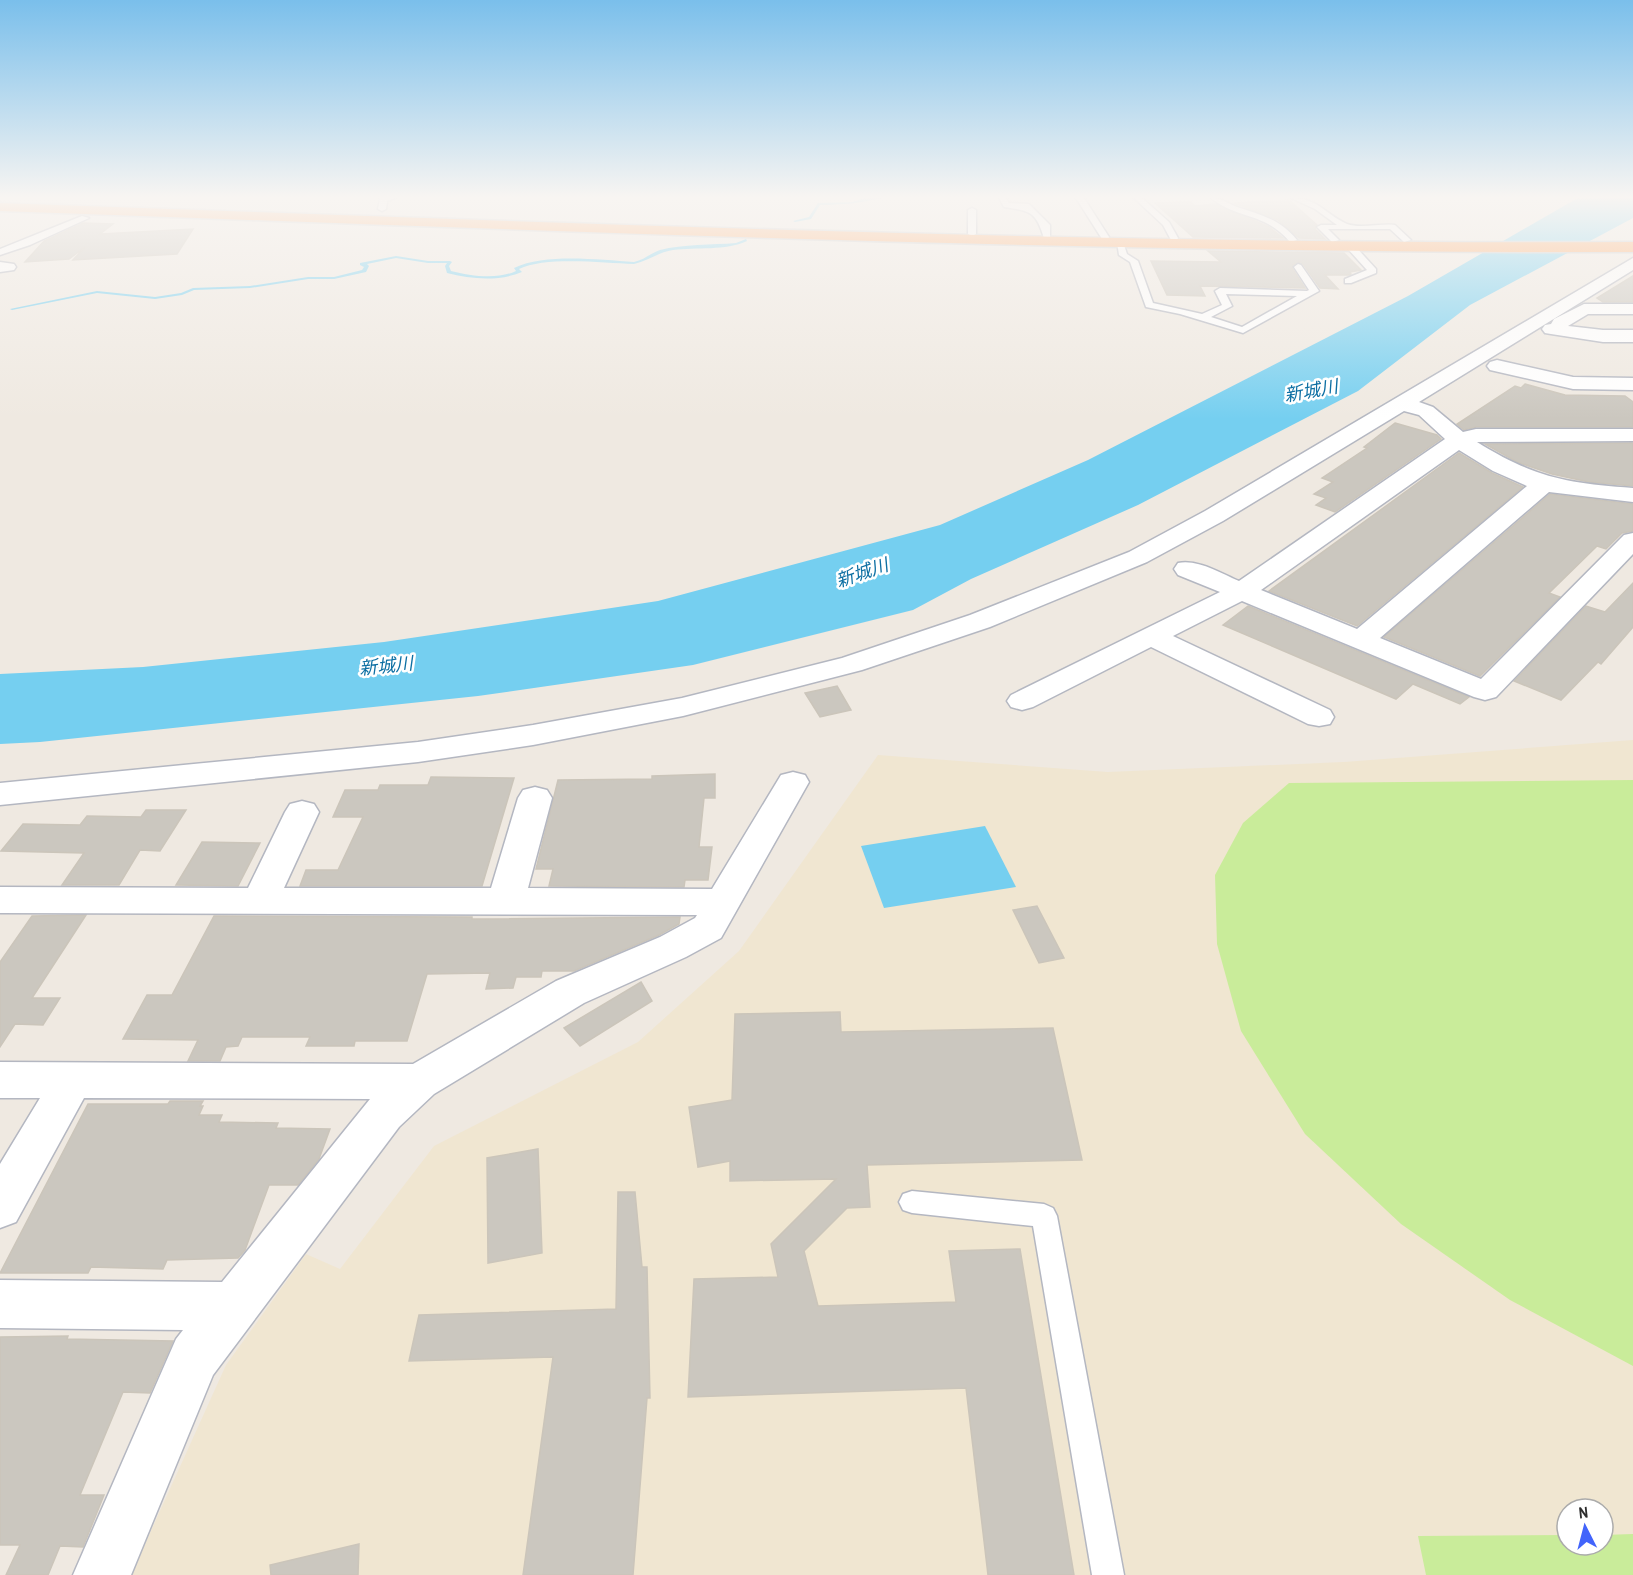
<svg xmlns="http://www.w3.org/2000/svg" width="1633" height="1575" viewBox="0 0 1633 1575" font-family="'Archivo Narrow','Noto Sans JP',sans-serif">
<rect width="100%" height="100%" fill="#efe9e1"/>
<!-- education -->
<path fill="#f0e6d1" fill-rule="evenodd" d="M1633,740V1575H131L226,1365L306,1254L340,1269L434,1146L638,1042L739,951L878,755L1108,772L1344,762ZM1567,1509H1603V1545H1567Z"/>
<!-- pitch -->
<g fill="#c9ec9a">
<path d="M1633,780V1366L1510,1300L1401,1224L1305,1134L1241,1031L1217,944L1215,875L1243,823L1289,783Z"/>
<path d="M1633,1534V1575H1426L1418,1536L1567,1535V1545H1603V1535Z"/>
</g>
<!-- water -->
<g fill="#75cff0">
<path d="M1633,198V218L1470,305L1358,391L1138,505L971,579L913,610L693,665L478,696L40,742L0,744V674L143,667L384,642L658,601L940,525L1088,460L1408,296L1576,199Z"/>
<path d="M985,826L1016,887L884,908L861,846Z"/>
</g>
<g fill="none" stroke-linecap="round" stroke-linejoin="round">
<!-- stream -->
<g fill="#75cff0" fill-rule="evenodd">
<path d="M881,198C861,203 841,205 820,205L811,219L795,222L793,221L809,217L818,203L853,202L861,199Z"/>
<path d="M746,239L747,241C725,251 697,247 673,250C659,252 648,261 634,264C604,263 545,256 519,269L522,272C498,282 471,279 447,273L445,266L447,263H428L396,258L367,264L369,266L366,272L334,279H308L250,288L194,290L182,295L155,299L97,293L12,310L10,309L97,291L155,297L181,293L193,288L250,286L308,277H334L362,270L364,267L360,265V263L396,256L428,261H450L452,262L449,266L451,271C471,276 497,280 516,271L514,268C546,253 599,260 634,262C644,260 651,253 660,250C683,244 712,245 736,243Z"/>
</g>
</g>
<!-- building -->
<g fill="#cbc7bf" stroke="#cbc5ba" stroke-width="1.5">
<path d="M1289,200L1317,225L1315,229L1325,239L1299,238L1278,220L1234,203Z"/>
<path d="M1191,202L1195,206L1216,204L1269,227L1283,238L1193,237L1155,203Z"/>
<path d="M83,223L113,224L100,234L193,229L177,254L73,260L85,247L69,259L25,262L44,241Z"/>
<path d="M1208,251L1344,253L1361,270L1350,272L1351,274L1350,275H1325L1338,289L1320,288L1303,264L1299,262L1293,265L1292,268L1305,288L1200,286L1205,296L1167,295L1151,261L1221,262Z"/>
<path d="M1633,276V302H1603L1597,298Z"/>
<path d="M1525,384L1565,395L1625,396L1633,402V427H1476L1464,430L1457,424L1515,386L1521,388Z"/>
<path d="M1395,423L1437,435L1441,439L1335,512L1316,505L1326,498L1314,494L1333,482L1322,478L1367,448L1364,447Z"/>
<path d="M1633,443V486L1589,482L1552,474L1517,462L1485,444Z"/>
<path d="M1459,453L1492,473L1523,487L1357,626L1269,591Z"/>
<path d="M1550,494L1633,504V531L1622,533L1606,549L1597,546L1549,593L1560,597L1480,676L1384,637Z"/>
<path d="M1633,583V627L1601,664L1598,662L1561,700L1514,681L1586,606L1605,612Z"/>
<path d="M1248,606L1469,697L1460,704L1413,684L1396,699L1223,625Z"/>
<path d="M837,686L851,710L820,717L805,693Z"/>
<path d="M715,774V798H704L699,847H712L708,880H685L684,887L549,886L553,869H536L558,780L652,779V776Z"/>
<path d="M431,777L514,778L482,886H300L306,870H338L363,817H333L345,790H378L380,785H428Z"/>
<path d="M146,810H186L160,851L140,850L119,885H62L84,853L1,851L23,824L80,825L87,816L141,817Z"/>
<path d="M202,842L260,843L238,886L176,885Z"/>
<path d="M1037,906L1064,958L1039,963L1013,910Z"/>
<path d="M86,915L32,998H60L43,1025L15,1024L0,1047V962L32,916Z"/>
<path d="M214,916L472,917V919L680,917L679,924L659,935L574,971H542L541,977H516L513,988L486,989L490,973L427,974L407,1041H355L354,1046H306L310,1037H242L238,1046L226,1047L220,1061H188L198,1040L123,1039L147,995H172Z"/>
<path d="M641,982L652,1001L580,1046L564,1028Z"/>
<path d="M840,1012L841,1032L1053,1028L1082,1160L867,1165L870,1207L847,1208L804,1251L818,1306L956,1302L949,1251L1020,1249L1074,1575H988L966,1388L688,1397L694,1279L778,1277L771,1244L836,1179L730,1181V1161L698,1167L689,1107L732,1100L735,1014Z"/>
<path d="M170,1101H203L200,1106H203L199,1115H222L219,1122L278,1123L276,1128L330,1129L319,1159L298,1185H269L245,1250L238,1258L167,1260L163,1269L91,1267L88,1273H0L88,1104H168Z"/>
<path d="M538,1149L542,1253L488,1263L487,1158Z"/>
<path d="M618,1192H635L642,1267H647L650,1398H647L633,1575H523L553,1357L409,1361L419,1315L616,1309Z"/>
<path d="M68,1336L67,1339L173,1341L150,1393L123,1392L80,1495H104L83,1547L60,1546L48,1575H6L20,1545H0V1337Z"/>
<path d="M359,1544L358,1575H271L270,1565Z"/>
</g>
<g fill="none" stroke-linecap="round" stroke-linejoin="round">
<!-- lane casing -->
<g stroke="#b4b7c1" stroke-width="3">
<g id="lane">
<path d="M380,198H395L387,201L386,209L382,211L378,209Z"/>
<path d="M999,198H1006L1009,203L1029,204L1050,225V238H1044C1036,211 1030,211 1004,207Z"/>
<path d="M1076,198H1084L1109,237L1108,239H1102Z"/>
<path d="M1134,198H1142L1169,222L1178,238L1177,240H1171L1163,225Z"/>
<path d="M1211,198C1221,198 1227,203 1237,207C1261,215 1280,219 1297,240L1290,242C1263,211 1238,220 1211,198Z"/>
<path d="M1291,198C1318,198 1325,214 1347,224C1360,229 1381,223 1395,225L1411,240L1404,242L1390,229H1328L1339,240L1332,242L1317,227L1321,225H1337L1315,209Z"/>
<path d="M972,208L976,210V234L972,236L968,234V210Z"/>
<path d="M82,216L89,218L30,245L0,255V249Z"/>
<path d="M1117,242H1123L1127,254L1138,261L1153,303L1202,314L1222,305L1215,291L1220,288L1307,291L1309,290L1294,267L1298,264L1301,265L1319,291L1243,333L1180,314L1146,307L1130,262L1119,255ZM1226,294L1297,296L1242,327L1211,317L1232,306Z"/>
<path d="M1348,245H1354L1376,269V273L1351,283H1345V279L1367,270L1348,249Z"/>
<path d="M912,1191L1044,1204L1053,1208L1057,1216L1124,1575H1092L1033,1226L912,1213L903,1210L899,1202L903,1194Z"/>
</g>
</g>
<!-- street casing -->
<g stroke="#b4b7c1" stroke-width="3">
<g id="street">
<path d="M1633,258V270L1419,402L1433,407L1463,432L1476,429H1633V441L1477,442C1535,478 1566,483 1633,488V502L1549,492L1380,638L1481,679L1624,535L1633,533V554L1496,697L1485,700L1474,697L1242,601L1173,636L1330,710L1334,717L1330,724L1319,726L1308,724L1151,647L1033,707L1022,710L1011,707L1007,701L1011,695L1220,592L1178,575L1174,569L1178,563C1198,559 1220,573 1239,581L1445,439L1419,415L1404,411L1223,521L1147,562L990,627L862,670L683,716L533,745L418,762L0,805V783L418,742L533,725L682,698L842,658L970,615L1129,552L1205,511ZM1459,450L1493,471L1527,486L1357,629L1261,590Z"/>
<path d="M0,262L14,264L16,267L14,270L0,272Z"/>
<path d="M1584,304H1633V314H1588L1568,326L1603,330H1633V342H1603L1551,334L1545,333L1542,329L1545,325L1551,324L1554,319Z"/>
<path d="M1497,360L1573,377L1633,378V390L1573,389L1490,370L1487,366L1490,362Z"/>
<path d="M793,772L805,775L809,782L721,938L686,957L584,1003L434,1094L399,1127L213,1375L131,1575H73L176,1339L183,1330L0,1328V1280L222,1282L370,1099L84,1098L16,1222L0,1228V1164L40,1098H0V1062L413,1064L556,981L660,937L695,918L697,915L0,913V887L248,888L285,812L290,804L302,801L314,804L319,812L284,888H491L518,798L523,790L535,787L547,790L552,798L528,888L712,889L781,775Z"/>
</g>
</g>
<!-- highway casing -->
<g stroke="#c9c9c9" stroke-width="3">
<path id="highway" d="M0,203C544,222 1088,245 1633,242V252C1088,254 544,230 0,211Z"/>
</g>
<!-- lane -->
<use href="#lane" fill="#fff" fill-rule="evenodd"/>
<!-- street -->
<use href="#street" fill="#fff" fill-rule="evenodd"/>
<!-- highway -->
<use href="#highway" fill="#ffa35c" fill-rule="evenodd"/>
</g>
<!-- sky -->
<linearGradient id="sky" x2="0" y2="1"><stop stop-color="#7abfeb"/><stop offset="0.47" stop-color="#f8f5f2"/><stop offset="1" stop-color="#f8f5f2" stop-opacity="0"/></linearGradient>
<rect width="1633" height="419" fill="url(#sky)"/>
<g text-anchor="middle" stroke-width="5" stroke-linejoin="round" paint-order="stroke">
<!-- far-water labels -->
<g font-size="18" font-style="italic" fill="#0d6fa3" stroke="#fff">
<text transform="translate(1311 391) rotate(-10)" y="6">新城川</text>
<text transform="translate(862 573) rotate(-19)" y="6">新城川</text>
<text transform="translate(386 666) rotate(-6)" y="6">新城川</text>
</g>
</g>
<!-- north arrow -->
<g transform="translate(1585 1527) rotate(354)"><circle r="28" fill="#ffffff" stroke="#ababab" stroke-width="1.5"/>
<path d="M0-4.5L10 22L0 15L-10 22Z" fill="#4264fb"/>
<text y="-9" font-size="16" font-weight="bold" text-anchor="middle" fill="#2e2e2e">N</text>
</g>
</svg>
